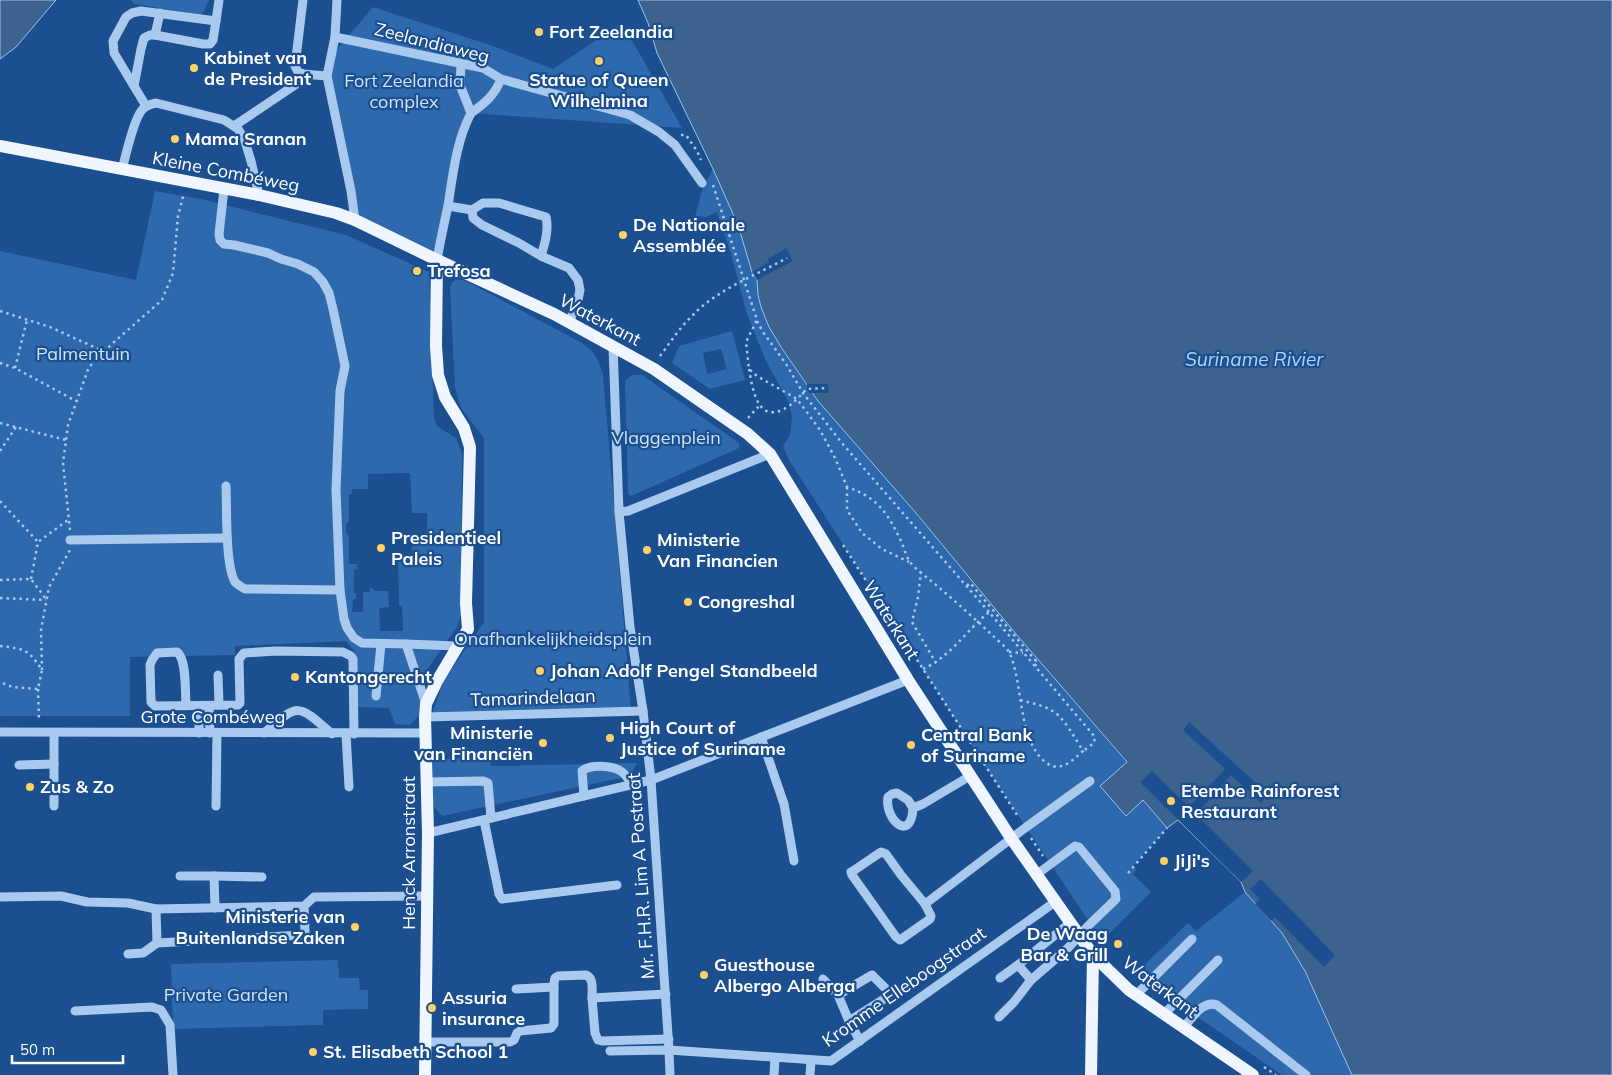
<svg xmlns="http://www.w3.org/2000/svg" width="1612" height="1075" viewBox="0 0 1612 1075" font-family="Mulish,sans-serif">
<rect width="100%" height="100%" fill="#1b4f8f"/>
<!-- green -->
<g fill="#2e69ad" fill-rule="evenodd">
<path d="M131,0H209L202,15L134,4Z"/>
<path d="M373,7L493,46L553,69L622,23L682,128L471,113L437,260L355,220L328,71L333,54Z"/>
<path d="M713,169L738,225L752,272L757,280L758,295L766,320L781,347L811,392L916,513L1016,634L1127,763L1101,787L1126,815L1143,800L1167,828L1133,866L1137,869L1133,874L1151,892L1102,941L978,755L789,460L783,446L790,435L792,417L790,405L765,359L746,311L731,254L717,212L706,217L695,216L703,187Z"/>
<path d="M155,191L201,199L346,235L429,272L434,419L437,426L456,438L462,454L461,615L457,627L422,677L419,715L410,725L395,724L389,708L357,707L355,652L346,641L235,646V655L130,657V716H0V251L136,280ZM410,473L412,513H427V538L412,539V557H398L399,606H402L403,631H380L379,608L389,607L388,591H374L373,588H370V592H363V612H352L353,599H356V593H354V569H357V564H349V537L346,533V524L349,521V494H352V489H368V474Z"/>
<path d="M456,280H464L582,343C594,351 599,360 603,374L631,709L435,714L433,712L443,682L484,622V438L461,408L455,388L450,287L452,282Z"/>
<path d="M732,331L745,380L710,389L672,363L679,346ZM721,349L727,369L707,374L703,353Z"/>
<path d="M632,375H642L739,443V448L631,496L628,494L625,381Z"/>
<path d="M490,757L491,766L637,763L630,776L442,816L433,806V759Z"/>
<path d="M1245,892C1257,907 1273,920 1284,936C1312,979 1330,1028 1352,1075H1282L1135,974L1188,923L1196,931Z"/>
<path d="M338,960L339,978H359L360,990H368V1009L323,1010V1025L173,1029L171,964Z"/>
</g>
<!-- water -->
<g fill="#3c6290" stroke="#9cc4f0">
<path d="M0,0H56L16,47L0,59Z"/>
<path d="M638,0H1612V1075H1352L1305,971L1282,933L1245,892L1241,882L1178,820L1167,828L1143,800L1126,816L1100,786L1127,762L1016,634L916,513L818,401L781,347L769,327L761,307L758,295L757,280L752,272L738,225L713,169L657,53L648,23Z"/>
</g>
<!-- pier -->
<g fill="#1b4f8f">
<path d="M786,248L793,261L757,280L752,272L769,262L768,259Z"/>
<path d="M807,384H828L829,393H809L807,390Z"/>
<path d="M1189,722L1268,794L1261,803L1231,775L1196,814L1253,871L1241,882L1140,782L1152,771L1189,807L1225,769L1183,730Z"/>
<path d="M1261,879L1335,955L1324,967L1275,917L1271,921L1255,904L1260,899L1250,889Z"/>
</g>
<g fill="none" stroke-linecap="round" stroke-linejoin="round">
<!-- path -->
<g stroke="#a9c9ee" stroke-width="2.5" stroke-dasharray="2.5 4" stroke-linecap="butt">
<path d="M681,135H686L697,151L701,160"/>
<path d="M713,185L757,320L746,342L749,369L757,376L797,399L820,430L835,458L847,487C878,498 887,512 901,541C904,548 906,556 910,562C916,570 928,578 936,585C955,601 974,618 992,635C998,641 1007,647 1010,654C1023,684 1018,738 1044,761C1059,774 1071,762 1083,751C1076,740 1065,719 1054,712C1044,705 1031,703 1020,700"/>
<path d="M0,311L50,327L105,352"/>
<path d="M757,321L763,332L786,364L803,393L841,442L989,612"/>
<path d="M660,356C671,341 681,326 694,314C717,290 758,274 787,258"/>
<path d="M0,363L15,368L76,401"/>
<path d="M15,368L27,320"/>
<path d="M749,369C753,391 758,427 789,406C796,401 801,394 807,389L828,388"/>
<path d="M748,418L759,406"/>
<path d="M0,423L66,440"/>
<path d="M0,451L16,427"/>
<path d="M847,487V510L862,533L882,549L909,562"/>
<path d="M0,501L38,542"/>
<path d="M70,530L63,463L68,425L89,367L113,343L162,300L173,273L178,216L184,193"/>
<path d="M843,545L1019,818"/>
<path d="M921,571L918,597L912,622L936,663"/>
<path d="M31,579L38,542L68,520"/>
<path d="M0,580L31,579L46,599"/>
<path d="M967,584L969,586L971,584L1036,661L1034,663L1038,668"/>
<path d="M0,598L46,600"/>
<path d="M0,646C25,649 28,649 42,670L38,689L12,687L0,682"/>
<path d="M1009,652L1023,653"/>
<path d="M923,669C949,658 967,630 989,612L1095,737L1094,743L1083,751"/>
<path d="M42,670L41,630L49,587L70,550"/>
<path d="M38,689L39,720"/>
<path d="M1031,838L1043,856"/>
<path d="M1128,873L1167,828"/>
<path d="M1264,1067L1276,1075"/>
</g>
<!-- minor -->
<g stroke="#a9c9ee" stroke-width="9">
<path d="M303,0L295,66L298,72L303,74L327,76"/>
<path d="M155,35L160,13"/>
<path d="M335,37L337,0"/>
<path d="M134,86L141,49L144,38L150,35H155L203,44H210L213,40L216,21"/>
<path d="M146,106L114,53L113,41L126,17L132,13L141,11L216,21L219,0"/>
<path d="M471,113C484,104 495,95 501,79"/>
<path d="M234,126L295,85L301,78L303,74"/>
<path d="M122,170C125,158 134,118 142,110C145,106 151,104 156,103L224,120L238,129L244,138L251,161L259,195"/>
<path d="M224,189L219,234L220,240L224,244L234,245L268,253L281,259L298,264L314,272L323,282L329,293L333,309L345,366L340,391L336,490L340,590L344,619L347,628L354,638L362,643L406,644L426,704"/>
<path d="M448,206L472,210L483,203H499L546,217C549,230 545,243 541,256"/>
<path d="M472,210L473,218L482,225L519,243L541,256L569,268L578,280L580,290L578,300L569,323"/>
<path d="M355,220L351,191L327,76L335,37L483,68L501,79L630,115L659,132L675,145L702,183"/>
<path d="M437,260C440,242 444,224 448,206C453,174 456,142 471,113L460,85L461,65"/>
<path d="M613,346L619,512L630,627L643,711L651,780L669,1050L670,1075"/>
<path d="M226,486C227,509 225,564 235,582C238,585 241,587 245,589L340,590"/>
<path d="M619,512L628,511L770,454"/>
<path d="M70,540L227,538"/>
<path d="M406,644L457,646"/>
<path d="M218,675L219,705"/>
<path d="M376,696L381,644"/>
<path d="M186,706C185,693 187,659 177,652L157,653L152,660L150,665L151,702L155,706L238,705L240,703L239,659L244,653L276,651L343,652L351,656L353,659L354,734"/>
<path d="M199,706V733"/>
<path d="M209,706L210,733"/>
<path d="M425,717L643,711"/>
<path d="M0,732L425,733"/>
<path d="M54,733V806"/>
<path d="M264,733C299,703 297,703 332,734"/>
<path d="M346,734L349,787"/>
<path d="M761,737L784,804L794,861"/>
<path d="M19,765L54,764"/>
<path d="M427,782L483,781L488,783L491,818"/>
<path d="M897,793L908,800L913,808C911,844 884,819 888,797L892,794Z"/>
<path d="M584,796L582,771C590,764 613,765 622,772C626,775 629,780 632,784"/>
<path d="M216,806L217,733"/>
<path d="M913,808L923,804L970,776"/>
<path d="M484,820L497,884L499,894L502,899L617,885"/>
<path d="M428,833L651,780L908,680"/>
<path d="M881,852L886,854L901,875L925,904L931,916L930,919L900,940L896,937L852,875L851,872L853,871Z"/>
<path d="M180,876H214L215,908"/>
<path d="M214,876L262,877"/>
<path d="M0,897L61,896L87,902L128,903L156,909"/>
<path d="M925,904L1025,828L1090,781"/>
<path d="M304,906L156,909L157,943L302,935L305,932L304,906L314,897L427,896"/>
<path d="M128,954L143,953L157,943"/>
<path d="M1018,965L1070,923"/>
<path d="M1000,978L1018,965L1031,980"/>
<path d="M823,979L838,995L849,1021L860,1041"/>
<path d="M516,989L554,987"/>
<path d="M838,995L872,975L887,990V995L884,999L849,1021"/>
<path d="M1136,995L1192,939"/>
<path d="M592,998L595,1033L598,1040L602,1041L669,1039"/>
<path d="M75,1011L152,1007L161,1010L170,1025L173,1075"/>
<path d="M1164,1014L1218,960"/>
<path d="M999,1017L1014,1002L1031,980L1068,948L1088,926L1116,899L1115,891L1079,847L1075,846L1036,875"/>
<path d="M1184,1027C1193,1017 1203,1000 1217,1005L1306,1075"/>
<path d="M425,1042H510L514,1040L517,1033L520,1031L551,1028L554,1024V983L555,978L558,976L586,975C594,978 592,989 592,998L666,994"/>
<path d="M610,1051L669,1050L831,1061L1055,902"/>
<path d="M774,1075L775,1058"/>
<path d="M810,1075L811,1060"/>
</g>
<!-- major -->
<g stroke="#f0f6ff" stroke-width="12">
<path d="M0,146L259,195L336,213L355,220L437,260L554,314L654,369L748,434L770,454L908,680L1011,838L1093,955L1129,990L1253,1075"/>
<path d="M425,1075L428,833L425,717L426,704L437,681L468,629L466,603L470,447L464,428L445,397L438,375L436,346L437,260"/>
<path d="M1091,1075L1093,955"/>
</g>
</g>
<!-- markers -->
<g fill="#ffd166" stroke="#1b4f8f" stroke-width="2">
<circle cx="539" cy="32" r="5"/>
<circle cx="599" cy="61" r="5"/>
<circle cx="194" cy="68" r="5"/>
<circle cx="175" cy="139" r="5"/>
<circle cx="623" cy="235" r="5"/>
<circle cx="417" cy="271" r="5"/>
<circle cx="381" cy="548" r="5"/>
<circle cx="647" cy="550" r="5"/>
<circle cx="688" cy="602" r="5"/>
<circle cx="540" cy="671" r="5"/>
<circle cx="295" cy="677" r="5"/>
<circle cx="610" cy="738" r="5"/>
<circle cx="543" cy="743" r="5"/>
<circle cx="911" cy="745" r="5"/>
<circle cx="30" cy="787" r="5"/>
<circle cx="1171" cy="801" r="5"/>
<circle cx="1164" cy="861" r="5"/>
<circle cx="355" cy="927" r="5"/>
<circle cx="1118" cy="944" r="5"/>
<circle cx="704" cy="975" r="5"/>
<circle cx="432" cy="1008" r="5"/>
<circle cx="313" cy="1052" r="5"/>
</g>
<g text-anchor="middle" stroke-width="4.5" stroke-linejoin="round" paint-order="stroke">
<!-- poi labels -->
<g font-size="18" font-weight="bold" fill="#fff" stroke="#1b4f8f" text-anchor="start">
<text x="549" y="38">Fort Zeelandia</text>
<text x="204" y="64">Kabinet van<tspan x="204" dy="21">de President</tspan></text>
<text x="599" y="86" text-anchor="middle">Statue of Queen<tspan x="599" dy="21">Wilhelmina</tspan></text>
<text x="185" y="145">Mama Sranan</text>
<text x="633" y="231">De Nationale<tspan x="633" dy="21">Assemblée</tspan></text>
<text x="427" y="277">Trefosa</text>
<text x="391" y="544">Presidentieel<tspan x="391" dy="21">Paleis</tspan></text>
<text x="657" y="546">Ministerie<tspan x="657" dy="21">Van Financien</tspan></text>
<text x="698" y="608">Congreshal</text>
<text x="550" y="677">Johan Adolf Pengel Standbeeld</text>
<text x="305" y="683">Kantongerecht</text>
<text x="620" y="734">High Court of<tspan x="620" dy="21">Justice of Suriname</tspan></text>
<text x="533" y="739" text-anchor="end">Ministerie<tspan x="533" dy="21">van Financiën</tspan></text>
<text x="921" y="741">Central Bank<tspan x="921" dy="21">of Suriname</tspan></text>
<text x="40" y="793">Zus &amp; Zo</text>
<text x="1181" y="797">Etembe Rainforest<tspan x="1181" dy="21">Restaurant</tspan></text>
<text x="1174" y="867">JiJi's</text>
<text x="345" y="923" text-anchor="end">Ministerie van<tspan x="345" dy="21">Buitenlandse Zaken</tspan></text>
<text x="1108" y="940" text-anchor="end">De Waag<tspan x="1108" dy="21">Bar &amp; Grill</tspan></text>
<text x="714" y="971">Guesthouse<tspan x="714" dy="21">Albergo Alberga</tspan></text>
<text x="442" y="1004">Assuria<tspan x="442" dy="21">insurance</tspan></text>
<text x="323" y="1058">St. Elisabeth School 1</text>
</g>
<!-- street labels -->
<g font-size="18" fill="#fff" stroke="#1b4f8f">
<text transform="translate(432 43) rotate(14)" y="6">Zeelandiaweg</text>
<text transform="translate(226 172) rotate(11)" y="6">Kleine Combéweg</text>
<text transform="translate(600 320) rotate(28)" y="6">Waterkant</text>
<text transform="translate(891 620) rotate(58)" y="6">Waterkant</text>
<text transform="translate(533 698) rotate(-2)" y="6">Tamarindelaan</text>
<text x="213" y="723">Grote Combéweg</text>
<text transform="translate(409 853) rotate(-90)" y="6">Henck Arronstraat</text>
<text transform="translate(641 876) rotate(-94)" y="6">Mr. F.H.R. Lim A Postraat</text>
<text transform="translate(904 987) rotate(-35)" y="6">Kromme Elleboogstraat</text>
<text transform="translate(1160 987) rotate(37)" y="6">Waterkant</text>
</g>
<!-- park labels -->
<g font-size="18" fill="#cfe3fa" stroke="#1b4f8f">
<text x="404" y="87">Fort Zeelandia<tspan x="404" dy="21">complex</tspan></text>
<text x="83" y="360">Palmentuin</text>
<text x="666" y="444">Vlaggenplein</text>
<text x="553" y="645">Onafhankelijkheidsplein</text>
<text x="226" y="1001">Private Garden</text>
</g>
<!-- water labels -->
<g font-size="19" font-style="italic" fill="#b5d3f5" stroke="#1b4f8f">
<text x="1254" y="366">Suriname Rivier</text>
</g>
</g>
<!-- scale -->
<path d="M12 1055v8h111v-8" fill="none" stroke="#ffffff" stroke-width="2.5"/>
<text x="20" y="1055" font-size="15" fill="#ffffff" stroke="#1b4f8f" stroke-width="4" paint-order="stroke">50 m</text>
</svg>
